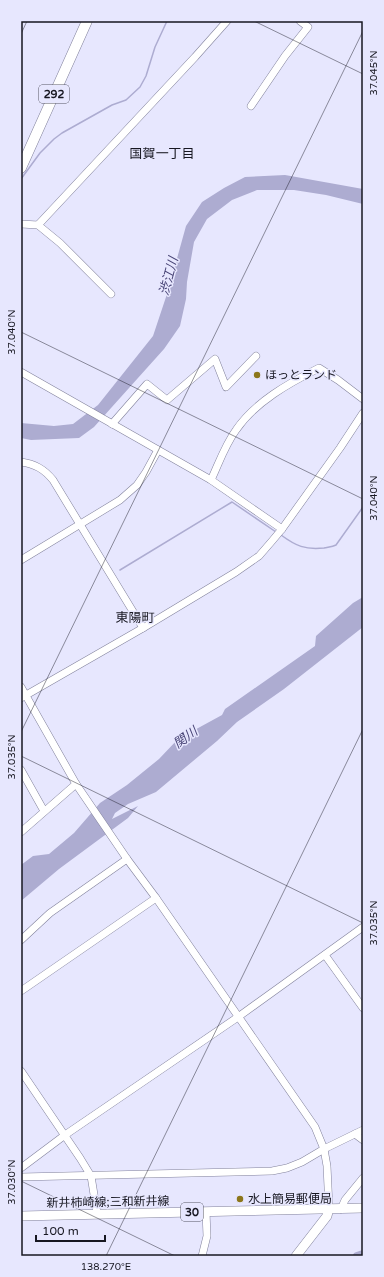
<svg xmlns="http://www.w3.org/2000/svg" width="384" height="1277" viewBox="0 0 384 1277" font-family="'Varela Round','Noto Sans JP',sans-serif">
<rect width="100%" height="100%" fill="#e7e7fe"/>
<!-- water -->
<g fill="#adacd1">
<path d="M285,175L363,189V204L326,195L294,190H257L232,200L207,219L194,242L187,282L186,299L180,326L164,349L94,427L79,438L31,440L21,438V423L54,426L73,424L98,405L153,336L168,291L186,226L202,202L224,188L245,177Z"/>
<path d="M363,597V627L284,689L237,722L217,741L156,792L128,804L115,813L112,819L138,806L128,818L59,869L21,901V865L33,856L49,854L74,833L100,803L127,785L159,759L178,739L222,715L225,709L315,646L316,636L353,603Z"/>
</g>
<g fill="none" stroke-linecap="round" stroke-linejoin="round">
<!-- stream -->
<g stroke="#adacd1" stroke-width="1.5">
<path d="M21,179L40,153L54,139L62,133L112,105L126,100L140,87L146,76L155,47L167,21"/>
<path d="M281,535C296,546 305,550 324,548C328,547 332,547 336,545L363,507"/>
<path d="M120,570L232,502L276,532"/>
</g>
<!-- river -->
<path stroke="#adacd1" stroke-width="8" d="M357,1256L363,1254"/>
<!-- minor casing -->
<g stroke="#82829c" stroke-width="8">
<g id="minor">
<path d="M251,106L285,56L308,27L300,21"/>
<path d="M21,224L38,225L60,243L111,294"/>
<path d="M38,225L195,57L227,21"/>
<path d="M21,372L211,480L282,529"/>
<path d="M112,424L147,384L167,400L215,359L226,387L256,356"/>
<path d="M21,462C35,464 44,469 53,480L143,628"/>
<path d="M211,480C219,463 225,445 236,430C255,402 289,383 319,368L338,380L363,399"/>
<path d="M21,560L120,500L137,485L146,472L158,450"/>
<path d="M21,687L76,784L127,859L156,898L315,1127L324,1149L327,1166L329,1208"/>
<path d="M21,698L143,628L236,572L259,556L272,541L282,529L340,448L363,413"/>
<path d="M21,770L44,811"/>
<path d="M21,832L76,784"/>
<path d="M21,940L50,913L127,859"/>
<path d="M325,955L363,1008"/>
<path d="M21,991L156,898"/>
<path d="M21,1071L80,1158L91,1176L97,1213"/>
<path d="M355,1134L363,1140"/>
<path d="M21,1168L65,1135L238,1017L363,927"/>
<path d="M21,1177L272,1171L287,1168L302,1162L324,1149L363,1130"/>
<path d="M341,1209L345,1200L363,1178"/>
<path d="M202,1256L207,1236L206,1212"/>
</g>
</g>
<!-- major casing -->
<g stroke="#82829c" stroke-width="10">
<g id="major">
<path d="M21,1216L363,1208"/>
<path d="M296,1256L327,1216L329,1208"/>
</g>
</g>
<!-- highway casing -->
<g stroke="#82829c" stroke-width="11">
<path id="highway" d="M21,168L87,21"/>
</g>
<!-- minor -->
<use href="#minor" stroke="#fff" stroke-width="7"/>
<!-- major -->
<use href="#major" stroke="#fff" stroke-width="9"/>
<!-- highway -->
<use href="#highway" stroke="#fff" stroke-width="10"/>
</g>
<!-- ticks -->
<path fill="none" stroke="#171721" stroke-width="1" stroke-opacity="0.45" d="M254,21L363,74M21,34L27,21M21,332L363,499M21,732L363,31M21,756L363,923M21,1181L175,1256M106,1256L363,729"/>
<!-- markers -->
<g fill="#8c761b" stroke="#e7e7fe" stroke-width="1.5">
<circle cx="257" cy="375" r="4"/>
<circle cx="240" cy="1199" r="4"/>
</g>
<g text-anchor="middle" stroke-width="3" stroke-linejoin="round" paint-order="stroke">
<!-- shield labels -->
<g fill="#e7e7fe" stroke="#555563" stroke-width="1">
<rect x="39" y="85" width="30" height="18" rx="3"/>
<rect x="181" y="1203" width="22" height="18" rx="3"/>
</g>
<g font-size="11" font-weight="bold" fill="#171721">
<text x="54" y="98">292</text>
<text x="192" y="1216">30</text>
</g>
<!-- poi labels -->
<g font-size="12" fill="#171721" stroke="#e7e7fe" text-anchor="start">
<text x="265" y="379">ほっとランド</text>
<text x="248" y="1203">水上簡易郵便局</text>
</g>
<!-- street labels -->
<g font-size="12" fill="#171721" stroke="#e7e7fe">
<text transform="translate(108 1202) rotate(-1)" y="4">新井柿崎線;三和新井線</text>
</g>
<!-- neighbourhood labels -->
<g font-size="13" fill="#171721" stroke="#e7e7fe">
<text x="162" y="158">国賀一丁目</text>
<text x="135" y="622">東陽町</text>
</g>
<!-- water labels -->
<g font-size="13" font-style="italic" fill="#484476" stroke="#e7e7fe">
<text transform="translate(168 276) rotate(-75)" y="5">渋江川</text>
<text transform="translate(185 737) rotate(-36)" y="5">関川</text>
</g>
</g>
<!-- border -->
<rect width="384" height="1277" fill="none" stroke="#e7e7fe" stroke-width="44"/>
<!-- scale -->
<path d="M36 1235v6h69v-6" fill="none" stroke="#171721" stroke-width="2"/>
<text x="42" y="1235" font-size="12" fill="#171721" stroke="#e7e7fe" stroke-width="3" paint-order="stroke">100 m</text>
<rect x="22" y="22" width="340" height="1233" fill="none" stroke="#171721" stroke-width="1.5"/>
<g font-size="10" text-anchor="middle" fill="#171721">
<text transform="translate(373 73) rotate(-90)" y="4">37.045°N</text>
<text transform="translate(11 332) rotate(-90)" y="4">37.040°N</text>
<text transform="translate(373 498) rotate(-90)" y="4">37.040°N</text>
<text transform="translate(11 757) rotate(-90)" y="4">37.035°N</text>
<text transform="translate(373 923) rotate(-90)" y="4">37.035°N</text>
<text transform="translate(11 1182) rotate(-90)" y="4">37.030°N</text>
<text x="106" y="1270">138.270°E</text>
</g>
</svg>
